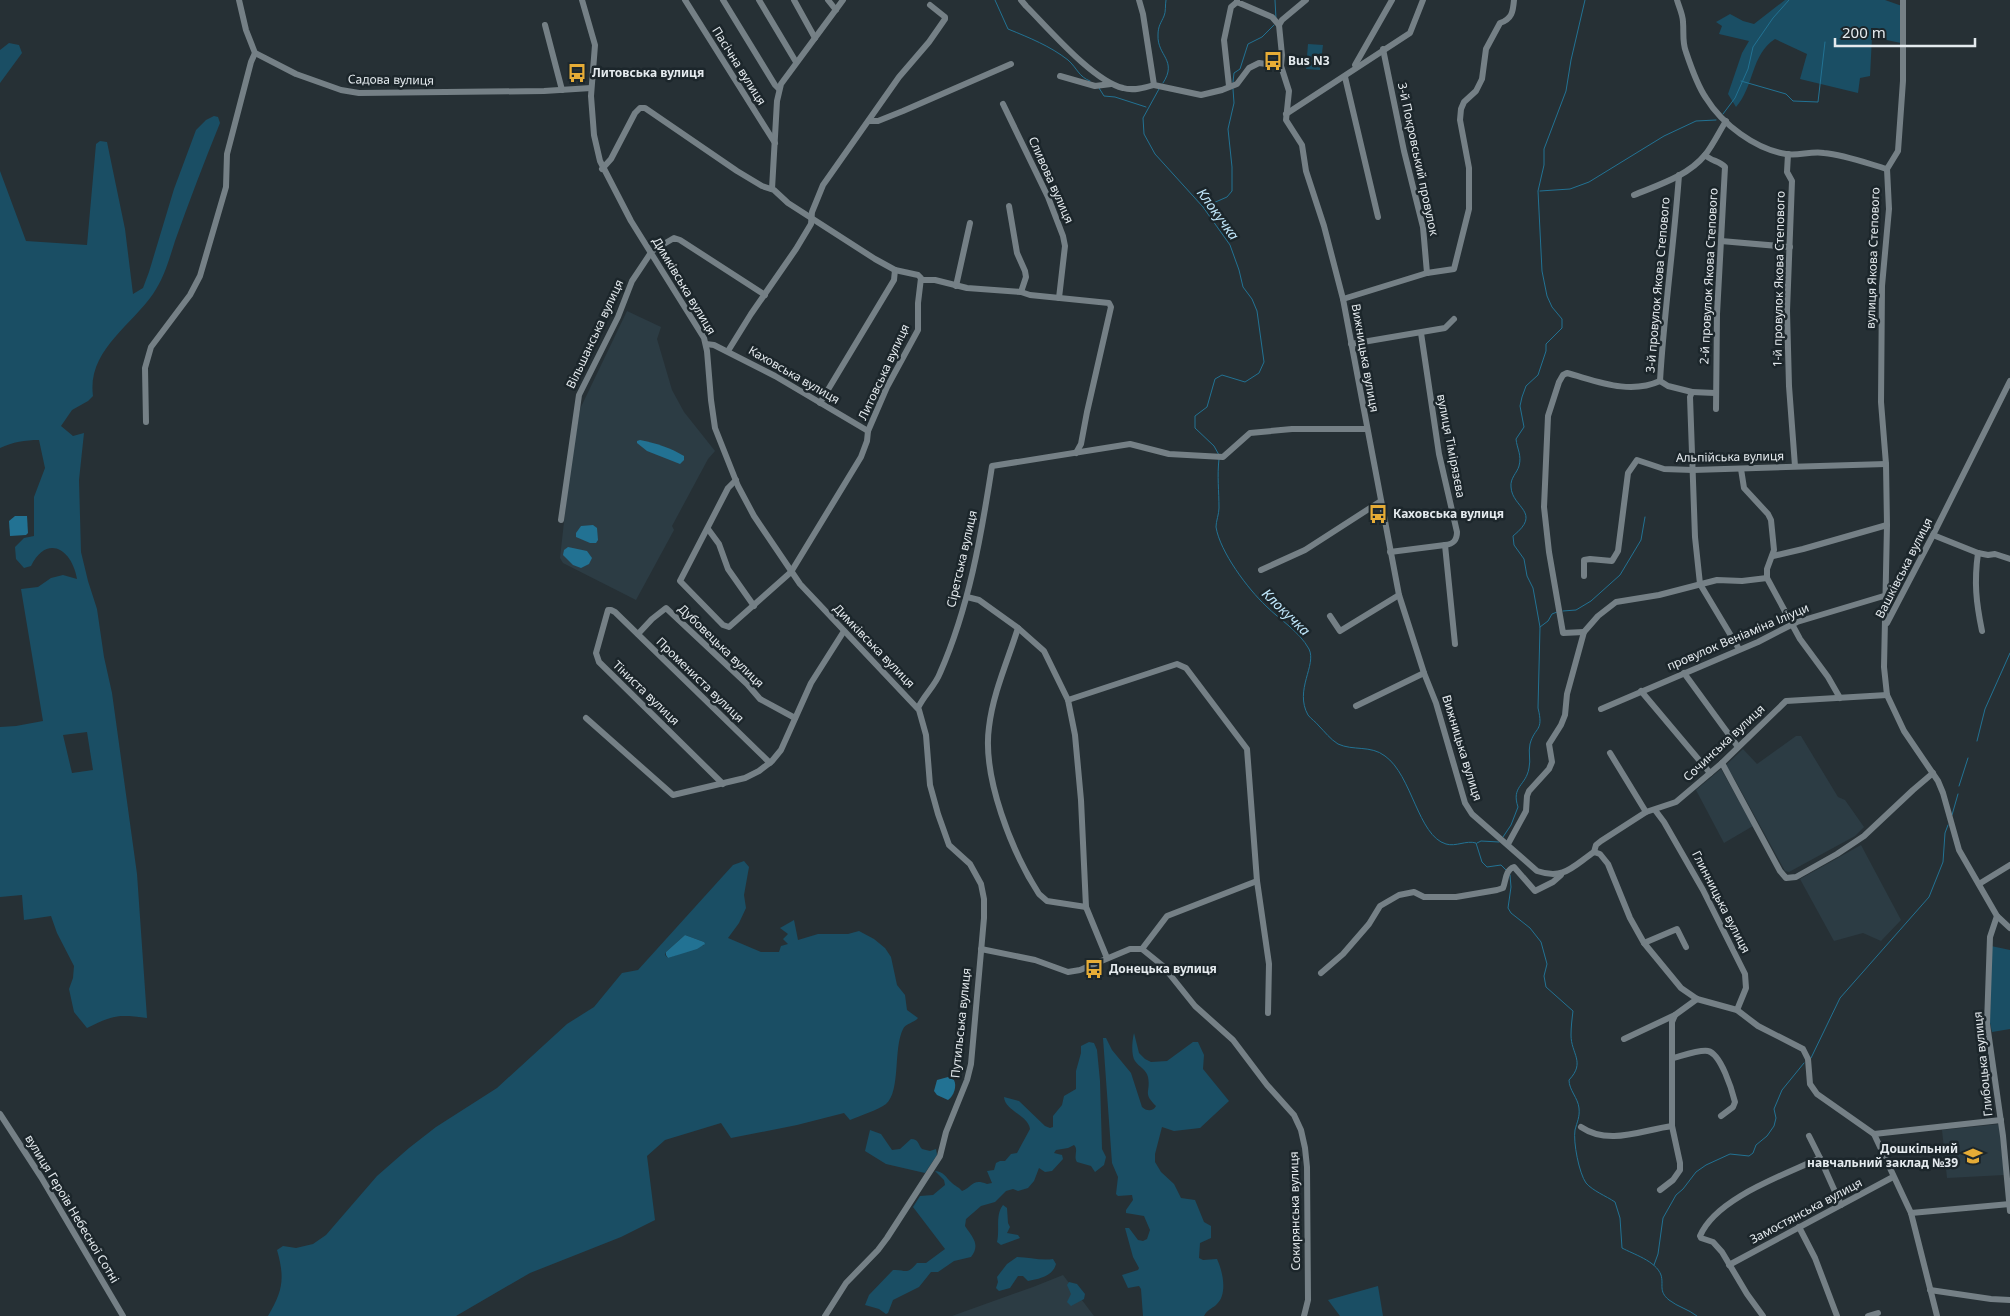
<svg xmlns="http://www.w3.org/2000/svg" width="2010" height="1316" viewBox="0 0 2010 1316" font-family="'Noto Sans',sans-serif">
<rect width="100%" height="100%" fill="#263035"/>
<!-- built -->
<g fill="#2c3c44">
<path d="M627,311L661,327L657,339L672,390L684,412L715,451L708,459L672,526L674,530L636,600L563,563L560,558L569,477L580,409Z"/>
<path d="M1796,736H1801L1838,797L1845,800L1864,827L1855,836L1789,872L1785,871L1734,778L1725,766L1743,749L1757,764Z"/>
<path d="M1721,769L1753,826L1724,843L1696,790Z"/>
<path d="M1861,845L1901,920L1881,941L1863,933L1834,941L1800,879Z"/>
<path d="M1999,1124L2004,1175L1947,1178L1942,1130Z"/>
<path d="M1063,1275L1094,1316H952L1033,1287Z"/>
</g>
<!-- green -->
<g fill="#1a4e64" fill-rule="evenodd">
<path d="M1785,0H1885L1902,6L1901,43L1872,37L1870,76L1860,78L1858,93L1800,79L1807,54L1775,39C1751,54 1754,87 1736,107L1728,94L1742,53L1749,41L1719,34L1722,26L1716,22L1730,14L1743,21L1754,24Z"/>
<path d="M9,43L19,45L22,53L0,83V50Z"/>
<path d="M1308,44L1323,45L1320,70L1306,69Z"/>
<path d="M214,116L218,117L220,123C204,162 189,202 175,241C169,260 164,278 153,294C131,326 87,351 93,396L88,401L72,410L61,426L73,436L84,433L79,480L81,552L88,581L97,609L104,657L112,693L137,874L147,1018C117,1014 114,1015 87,1028L74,1012L69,989L73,978L74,966L57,933L51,916L24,920L22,895L0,897V727L16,726L43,721L21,589L38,587L51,578L63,575L77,579C72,549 47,534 31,566L24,568L16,559L15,547L24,538L34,536V497L45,468L39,440C25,440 13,442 0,448V171L26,241L87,245L96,144L100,141L107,142L125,229L133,294L143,288L149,272L174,189L196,130L206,120ZM87,732L93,770L72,773L63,735Z"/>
<path d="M744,861L749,867L744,895L746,908L739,923L728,938L761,952H779L781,946L788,944L783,939L788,934L780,928L794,920L798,940L818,934H848L859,931L874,939L885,948L891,957L897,985L905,995L907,1010L918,1018C914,1023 906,1023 903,1029C893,1049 901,1091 886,1104C878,1110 859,1116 850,1120L844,1113L797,1125L731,1138L721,1123L665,1140L647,1156L655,1220L621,1237L530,1273L456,1316H268C283,1291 285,1278 277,1250L283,1246L296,1248L313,1244L326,1235L377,1176L409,1148L436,1127L497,1088L567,1024L594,1007L622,973L638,970L733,865ZM685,935L704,942V945L668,958L665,955L666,952Z"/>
<path d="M1991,946L2010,950V1029L1992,1032L1990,1023Z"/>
<path d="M1134,1033L1139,1053L1145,1059L1151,1062L1167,1061L1193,1042H1198L1204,1055L1203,1069L1229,1101L1200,1128L1174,1131L1162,1127L1155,1154V1162L1161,1172L1174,1184L1181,1198L1195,1200L1204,1222L1211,1226V1238L1200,1243L1199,1258L1203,1260L1217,1259C1223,1272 1228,1295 1216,1305C1211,1309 1207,1310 1204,1316H1143L1141,1289L1139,1286L1128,1288L1122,1275L1138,1270L1139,1268L1133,1257L1125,1228H1129L1138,1240L1143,1241L1147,1239L1150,1230L1144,1216L1126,1213V1210L1133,1200L1132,1195L1118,1196L1116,1194L1118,1177L1112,1163L1103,1038H1106L1112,1050L1131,1073L1142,1107C1146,1111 1153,1112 1156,1106C1142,1092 1151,1093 1148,1077C1146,1069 1139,1067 1135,1061C1131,1055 1132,1041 1134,1033Z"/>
<path d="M1089,1042L1094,1043L1097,1050L1100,1081L1102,1149L1106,1157L1104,1165L1095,1172L1091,1166L1077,1162C1073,1156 1079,1150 1074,1145L1068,1148L1056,1150L1054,1153L1062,1155L1063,1159L1052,1171L1045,1172L1039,1168L1034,1181L1028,1188L1018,1191L1013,1189L1006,1191L995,1202L981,1206L966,1219L965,1226C972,1237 981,1244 971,1257L954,1261L938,1272H931L919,1287L893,1300L888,1313L886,1314L879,1309L865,1305L869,1295L893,1270C906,1269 906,1276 917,1263H926L945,1249L913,1207L920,1196L933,1195L945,1185L944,1180L935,1171C945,1172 945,1177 952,1183C955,1186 959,1187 962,1191C973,1187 972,1178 987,1184L992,1183L987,1171L994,1170L996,1163L1000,1161H1005L1011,1154L1017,1153L1030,1129C1028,1115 1005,1111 1004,1097L1019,1101L1045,1126L1050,1128L1053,1127V1116L1062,1105L1064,1096L1076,1089V1071L1081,1053V1046Z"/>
<path d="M870,1130L881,1134L892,1150L900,1149L911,1139C919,1139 918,1145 922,1149L930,1151L936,1149L937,1155L925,1173L886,1164L865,1151Z"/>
<path d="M1003,1205L1007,1208L1008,1223L1010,1227L1007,1233L1018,1235L1020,1238L1001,1245L997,1242C1000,1230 995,1215 1003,1205Z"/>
<path d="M1017,1257C1029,1257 1041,1261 1053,1259L1056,1264C1053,1276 1039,1279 1028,1281L1023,1276H1018L1010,1288L999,1291L996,1288L998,1282L997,1277L1007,1264Z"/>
<path d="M1069,1282L1077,1284L1085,1294L1084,1299L1071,1306L1067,1302L1071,1294L1067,1285Z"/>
<path d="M1378,1286L1383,1316H1340L1328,1300Z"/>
</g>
<!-- water -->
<g fill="#227293">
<path d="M640,440C656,443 671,448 684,456V460L680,464L647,451L637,443V441Z"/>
<path d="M15,516H27L28,533L26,535L10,536L9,521Z"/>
<path d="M593,525L597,528L598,540L596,543H590L576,537V533L581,526Z"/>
<path d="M568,547L587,551L592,558L589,564L581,568L573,565L563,555L564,550Z"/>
<path d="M685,935L704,942L705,944L697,949L668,958L666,955V952Z"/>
<path d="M948,1077L954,1080C957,1086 954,1096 948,1100L937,1095L934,1091L937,1080Z"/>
</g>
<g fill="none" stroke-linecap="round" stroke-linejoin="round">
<!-- stream -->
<g stroke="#227293" stroke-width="1">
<path d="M995,0L1008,29C1030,38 1050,46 1068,60C1077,68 1079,77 1090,81"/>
<path d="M1275,0L1276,19"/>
<path d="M1741,81L1786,94L1793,101L1818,102L1825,42"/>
<path d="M1233,82L1234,73L1240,69L1248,44L1262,37L1274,25"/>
<path d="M1163,83C1178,60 1157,56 1158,35C1158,26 1161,23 1164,16C1166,12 1165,5 1166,0"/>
<path d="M1099,88L1104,96L1115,97L1146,107"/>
<path d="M1159,89L1143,118L1144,134L1155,154L1203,207L1230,245L1239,270L1243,287L1252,299L1257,311L1264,362L1259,373L1245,382L1222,375L1215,379L1207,407L1195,416V428L1214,446L1219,455"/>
<path d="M1723,114L1735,98L1748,69L1753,47L1773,18L1789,0"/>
<path d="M1540,191L1570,189L1589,182L1664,136L1696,121L1716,120"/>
<path d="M1204,207L1227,197L1232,191V167L1228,129L1234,103L1233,89"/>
<path d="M1219,459C1217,476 1219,491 1219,508C1219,514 1216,521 1216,527C1220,552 1248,589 1266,606C1280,620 1299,631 1309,649C1317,665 1294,690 1308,715C1311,719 1316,722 1319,726C1325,732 1330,739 1338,744C1353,751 1371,745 1385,756C1412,775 1418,836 1446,844C1456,847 1466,840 1476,843L1482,862L1487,867L1501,865L1506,870"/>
<path d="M1563,611L1576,610L1591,601L1620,575L1641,540L1645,517"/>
<path d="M1540,627L1548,621L1552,614L1557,612"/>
<path d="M1977,741L1985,709L2010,653"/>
<path d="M1959,786L1968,758"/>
<path d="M1952,815L1958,794"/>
<path d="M1503,837L1511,825L1518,807C1511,786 1526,786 1529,768C1531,760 1528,752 1530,744C1535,726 1544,732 1538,708L1540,627L1533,588L1527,576L1524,559L1514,545L1513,536C1543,512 1512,508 1511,487C1510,478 1517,473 1519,466C1522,455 1517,449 1516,439L1524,427L1520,406L1522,397L1526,386L1538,375L1546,351V344L1562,328V319L1552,307L1547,296L1542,271L1538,191L1544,165V149L1566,91L1571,60L1585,0"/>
<path d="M1477,843L1481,841L1499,842"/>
<path d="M1510,875L1511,887L1508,908L1511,913L1530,928L1541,942L1547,964L1544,976L1546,987L1573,1011C1572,1019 1571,1027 1571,1035C1571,1054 1586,1062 1569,1080C1569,1090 1578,1098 1579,1108C1580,1117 1577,1122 1575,1130C1573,1142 1579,1173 1586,1183C1593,1191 1606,1196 1615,1202L1620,1218L1622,1248C1633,1254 1656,1261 1661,1275C1664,1285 1658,1291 1669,1300C1678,1307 1688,1309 1697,1316"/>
<path d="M1811,1058L1840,998L1929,897L1943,862L1945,833L1948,825"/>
<path d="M1654,1265L1658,1254L1663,1218L1676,1195L1683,1189L1696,1172L1706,1165L1730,1154L1749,1156L1753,1153L1756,1145L1767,1136L1774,1126L1776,1118L1774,1109L1782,1090L1804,1063"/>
</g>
<!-- minor -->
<g stroke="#758086" stroke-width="6">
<path d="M239,0L246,30L255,53L296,74L341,90L359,93L544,91L591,88"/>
<path d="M582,0L595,45L591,96L594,135L600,161L631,221L704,338L707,351L711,400L715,428L738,486L754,516L800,584L919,710L926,735L930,785L938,814L949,845L970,864L981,884L984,899V918L971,1064L967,1080L946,1132L940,1156L887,1238L878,1250L846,1283L825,1316"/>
<path d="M685,0L775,143"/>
<path d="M723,0L775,85L779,89"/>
<path d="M759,0L796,62"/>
<path d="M794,0L815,38"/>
<path d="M828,0L836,10"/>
<path d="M1021,0L1026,6C1049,29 1093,81 1123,88C1133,91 1144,88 1154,85"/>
<path d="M1139,0L1143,14L1154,85L1201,95L1222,90L1237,84L1249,68L1259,63L1281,66"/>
<path d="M1237,0V2L1272,17L1279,25"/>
<path d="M1306,0L1282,20L1279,25L1282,55L1281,66L1289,91L1286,120L1302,145L1306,171L1324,226L1343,299L1399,595L1424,673L1436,703L1465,803L1472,814L1537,871C1564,880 1572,867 1594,852L1600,854L1608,864L1630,918L1644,943L1681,988L1697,999L1737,1010L1758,1026L1803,1049L1808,1059L1810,1084L1817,1094L1874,1134L1911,1213L1937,1316"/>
<path d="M1677,0C1679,7 1683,15 1683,22C1684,33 1682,42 1686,52C1691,67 1697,85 1706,98C1722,124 1755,149 1786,154C1798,156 1811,151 1824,153C1845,155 1866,163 1887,169"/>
<path d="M545,25L562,90"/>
<path d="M1383,49L1404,151L1423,227L1427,273"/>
<path d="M1356,67L1355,65L1392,0"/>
<path d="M1060,76L1095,86L1111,84"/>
<path d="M1345,77L1378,217"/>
<path d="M1229,86L1224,40L1231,7L1237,2"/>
<path d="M1003,104L1048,197L1063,236L1065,246L1059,298"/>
<path d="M1286,114L1410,33L1423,0"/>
<path d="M869,121H878L903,111L1011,64"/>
<path d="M1788,154L1787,172L1792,181L1787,311L1789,386L1795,466"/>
<path d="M1705,155C1711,161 1720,161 1725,167L1717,314L1716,409"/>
<path d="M602,169L611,159L635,113L640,108H645L737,171L762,186L774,190L788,203L875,259L895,270L918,275L921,278L918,303V330L887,387L868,431L867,441L861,457L791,572L729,627L723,625L680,581L728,488L736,480"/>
<path d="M1887,169L1889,209L1882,286L1881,402L1886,464L1887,525L1884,667L1887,695L1904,731L1938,781L1943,793L1959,850L1997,916L2010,928"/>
<path d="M1887,169L1898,151L1903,81V0"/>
<path d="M1679,175C1674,244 1664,312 1660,381L1668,386L1692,392L1690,397L1695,537L1700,584L1739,649"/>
<path d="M772,189L777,101L781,84L843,0"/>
<path d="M1634,195C1658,185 1688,176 1705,155C1713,145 1719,132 1726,121"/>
<path d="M1009,206L1017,253L1025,271L1026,277L1021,292"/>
<path d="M1721,241L1790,247"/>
<path d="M922,280H935L967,288L1021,292L1030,295L1109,303L1111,307L1087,412L1081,444L1076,453"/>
<path d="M956,286L970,223"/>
<path d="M1343,299L1427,273L1454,269L1469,209V168L1460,120L1461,109L1464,102L1476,91L1482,79L1486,49L1500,23C1512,19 1513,12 1514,0"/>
<path d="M1421,333L1439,454L1457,532C1457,541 1453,544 1445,545L1455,644"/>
<path d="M706,344L714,345L775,376L868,431"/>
<path d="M1351,344L1445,328L1454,319"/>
<path d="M728,351L751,314L796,249L811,224L812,212L823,185L899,77L929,42L945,19V17L930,5"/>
<path d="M1692,392L1715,393"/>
<path d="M820,403L894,280L895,270"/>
<path d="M146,422L145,368L151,347L190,295L200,276L226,187L227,154L251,62L255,53"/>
<path d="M1741,469L1744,488L1768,514L1771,520L1774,550L1767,569V578L1800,639L1828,677L1840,698"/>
<path d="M561,520L579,395L618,317L632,281L652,251L674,238L680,240L765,295"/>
<path d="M708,529L719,544L728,569L754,606"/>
<path d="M1933,535L1978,553L1988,555L1995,554L2010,559"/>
<path d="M1390,552L1445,545"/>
<path d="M1978,553C1974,582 1976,602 1982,631"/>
<path d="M1773,556L1803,549L1887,525"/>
<path d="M1261,570L1305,550L1381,501"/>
<path d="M1584,576V560L1590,559L1612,561L1618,551L1628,473L1637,460L1664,469L1693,470L1886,464"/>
<path d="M967,597L979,600L1018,628L1044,651L1068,700L1075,735L1081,800L1086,907L1107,958"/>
<path d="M1330,616L1340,631L1399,595"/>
<path d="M1887,623L1933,535L2010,381"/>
<path d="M1018,628C1008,660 993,693 989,727C982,777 1012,852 1039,894L1047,901L1086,907"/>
<path d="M1584,632L1563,633L1549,552L1544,507L1548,416L1559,382L1563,375L1567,373C1597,381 1629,395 1660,381"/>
<path d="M638,634L652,619L666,608L747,684L760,699L795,718"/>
<path d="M1684,673L1738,747"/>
<path d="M1641,691L1710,773"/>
<path d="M1068,700L1177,664L1186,668L1247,749L1257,881L1269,964L1268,1013"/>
<path d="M1356,706L1424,673"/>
<path d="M918,708C924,695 935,686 940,673C969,607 981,537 992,466L1130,444L1169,454L1223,457L1250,433L1292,429H1367"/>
<path d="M1601,709L1758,642L1797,622L1887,595"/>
<path d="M586,718L673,795L745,778L759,771L772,761L781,750L811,683L844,631"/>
<path d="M1610,753L1646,812"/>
<path d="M1722,763L1780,871L1786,878L1796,877L1837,854L1864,836L1913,790L1933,773"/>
<path d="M723,784L599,662L596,653L608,610H611L615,612L770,763"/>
<path d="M1655,810L1664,822L1703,890L1745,974L1746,988L1737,1010"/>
<path d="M1508,844L1526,811L1527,796L1529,791L1549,769L1552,762L1549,744L1561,725L1565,715L1567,694L1584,632L1598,616L1616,602L1659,595L1717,580L1742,581L1767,578"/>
<path d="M1594,852L1596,845L1601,841L1646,812L1676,802L1722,763L1786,701L1887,695"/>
<path d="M1979,884L2010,865"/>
<path d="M1997,916L1990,937L1987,1024L2003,1136L2010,1211"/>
<path d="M1644,943L1677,929L1686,947"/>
<path d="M981,949L1035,960L1068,972L1080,970L1130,949H1142L1163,966L1195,1006L1233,1040L1267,1085L1294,1115L1301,1130L1305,1148L1307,1167L1308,1300L1304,1316"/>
<path d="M1142,949L1167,916L1257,881"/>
<path d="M1321,973L1343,954L1369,924L1380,906L1399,895L1414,892L1424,897H1456L1497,890L1503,888C1506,881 1505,870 1514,867L1535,891L1553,882L1561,875"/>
<path d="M1624,1039L1675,1015L1697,999"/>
<path d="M1673,1058C1681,1056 1701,1049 1708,1051C1721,1054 1732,1090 1735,1102L1733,1107L1721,1116"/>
<path d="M0,1114L41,1177L123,1316"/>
<path d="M1581,1127C1609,1146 1642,1130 1672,1126"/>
<path d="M1874,1134L2001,1120"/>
<path d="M1809,1136L1820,1158"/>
<path d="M1660,1190L1673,1180L1680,1170V1163L1672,1126V1022L1675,1015"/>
<path d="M1911,1213L2010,1204"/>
<path d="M1799,1227L1815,1258L1837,1316"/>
<path d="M1729,1265L1893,1177"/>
<path d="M1930,1290L1991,1299L2010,1300"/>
<path d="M1763,1316L1747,1294L1722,1252L1713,1242L1701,1238L1700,1236C1716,1198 1784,1175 1820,1158L1841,1205"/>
<path d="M1868,1316L1878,1313"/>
</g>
</g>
<!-- icons -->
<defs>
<g id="bus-bare" transform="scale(1.5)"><path d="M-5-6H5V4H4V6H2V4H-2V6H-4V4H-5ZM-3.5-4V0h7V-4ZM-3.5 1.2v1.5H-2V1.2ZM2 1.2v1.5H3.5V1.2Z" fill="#e6ac36" stroke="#1c262b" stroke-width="2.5" paint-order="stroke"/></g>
<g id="school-bare" transform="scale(1.5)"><path d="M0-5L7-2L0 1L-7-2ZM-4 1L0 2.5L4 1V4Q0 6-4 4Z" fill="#e6ac36" stroke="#1c262b" stroke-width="2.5" paint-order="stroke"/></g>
</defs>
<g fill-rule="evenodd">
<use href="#bus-bare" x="1273" y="61"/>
<use href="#bus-bare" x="577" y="73"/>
<use href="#bus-bare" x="1378" y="514"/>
<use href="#bus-bare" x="1094" y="969"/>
<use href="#school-bare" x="1973" y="1156"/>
</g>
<g text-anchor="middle" stroke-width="5" stroke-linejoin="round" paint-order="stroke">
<!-- poi labels -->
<g font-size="12" font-weight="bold" fill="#e4eaee" stroke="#1c262b" text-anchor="start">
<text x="1288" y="65">Bus N3</text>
<text x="592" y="77">Литовська вулиця</text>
<text x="1393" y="518">Каховська вулиця</text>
<text x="1109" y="973">Донецька вулиця</text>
<text x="1958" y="1153" text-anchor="end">Дошкільний<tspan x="1958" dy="14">навчальний заклад №39</tspan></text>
</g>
<!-- street labels -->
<g font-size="12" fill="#e4eaee" stroke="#1c262b">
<text transform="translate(739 66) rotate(58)" y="4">Пасічна вулиця</text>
<text transform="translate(391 80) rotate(1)" y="4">Садова вулиця</text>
<text transform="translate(1418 159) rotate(78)" y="4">3-й Покровський провулок</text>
<text transform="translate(1051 180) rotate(66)" y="4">Сливова вулиця</text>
<text transform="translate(1873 258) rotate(-88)" y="4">вулиця Якова Степового</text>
<text transform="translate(1709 276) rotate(-87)" y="4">2-й провулок Якова Степового</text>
<text transform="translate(1779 279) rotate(-89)" y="4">1-й провулок Якова Степового</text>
<text transform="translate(1658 285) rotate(-85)" y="4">3-й провулок Якова Степового</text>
<text transform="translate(684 286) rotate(59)" y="4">Димківська вулиця</text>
<text transform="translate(595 334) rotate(-65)" y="4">Вільшанська вулиця</text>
<text transform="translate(1365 358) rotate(80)" y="4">Вижницька вулиця</text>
<text transform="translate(884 372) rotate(-65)" y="4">Литовська вулиця</text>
<text transform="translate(794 375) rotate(30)" y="4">Каховська вулиця</text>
<text transform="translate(1451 446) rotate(79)" y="4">вулиця Тімірязєва</text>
<text transform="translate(1730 457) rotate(-1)" y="4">Альпійська вулиця</text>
<text transform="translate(962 559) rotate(-77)" y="4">Сіретська вулиця</text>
<text transform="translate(1904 568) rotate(-63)" y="4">Вашківська вулиця</text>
<text transform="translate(1738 637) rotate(-23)" y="4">провулок Веніаміна Іліуци</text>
<text transform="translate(721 646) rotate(44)" y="4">Дубовецька вулиця</text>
<text transform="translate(874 646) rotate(46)" y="4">Димківська вулиця</text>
<text transform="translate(700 680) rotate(44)" y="4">Промениста вулиця</text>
<text transform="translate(646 693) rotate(44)" y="4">Тіниста вулиця</text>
<text transform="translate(1724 743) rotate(-43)" y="4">Сочинська вулиця</text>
<text transform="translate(1462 748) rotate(73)" y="4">Вижницька вулиця</text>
<text transform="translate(1721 902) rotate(63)" y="4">Глинницька вулиця</text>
<text transform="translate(961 1023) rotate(-84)" y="4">Путильська вулиця</text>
<text transform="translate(1983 1064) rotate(-96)" y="4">Глибоцька вулиця</text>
<text transform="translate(72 1209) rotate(59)" y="4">вулиця Героїв Небесної Сотні</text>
<text transform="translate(1295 1211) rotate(-91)" y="4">Сокирянська вулиця</text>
<text transform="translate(1806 1211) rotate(-28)" y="4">Замостянська вулиця</text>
</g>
<!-- water labels -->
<g font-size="14" font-style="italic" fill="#c1e8fc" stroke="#1c262b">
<text transform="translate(1218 214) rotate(54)" y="5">Клокучка</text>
<text transform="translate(1286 612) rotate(44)" y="5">Клокучка</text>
</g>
</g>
<!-- scale -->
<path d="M1835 38v8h140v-8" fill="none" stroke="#e4eaee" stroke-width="2.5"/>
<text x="1842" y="38" font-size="15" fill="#e4eaee" stroke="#1c262b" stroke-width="4" paint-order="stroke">200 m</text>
</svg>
